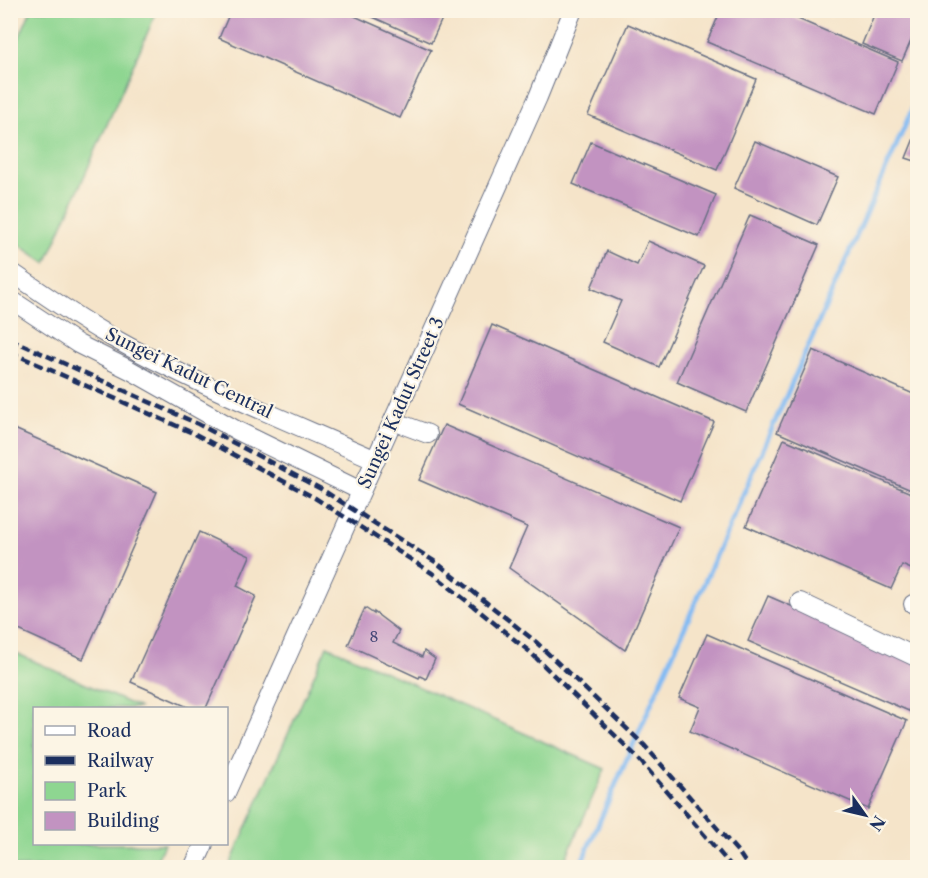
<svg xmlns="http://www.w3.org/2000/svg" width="928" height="878" viewBox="0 0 928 878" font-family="'Libre Caslon Text',serif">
<rect width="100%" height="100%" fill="#fcf5e5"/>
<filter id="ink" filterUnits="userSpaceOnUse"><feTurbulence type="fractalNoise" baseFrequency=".0167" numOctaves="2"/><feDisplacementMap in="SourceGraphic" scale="12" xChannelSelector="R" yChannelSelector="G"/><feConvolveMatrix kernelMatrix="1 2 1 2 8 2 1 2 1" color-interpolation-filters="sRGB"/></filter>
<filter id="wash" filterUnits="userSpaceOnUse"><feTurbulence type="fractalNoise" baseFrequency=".008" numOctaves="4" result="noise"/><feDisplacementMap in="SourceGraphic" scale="24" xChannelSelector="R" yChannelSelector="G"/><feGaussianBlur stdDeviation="1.35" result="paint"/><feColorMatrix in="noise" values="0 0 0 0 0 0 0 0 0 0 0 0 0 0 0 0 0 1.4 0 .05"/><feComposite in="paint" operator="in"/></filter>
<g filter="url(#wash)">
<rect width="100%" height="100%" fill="#f5e4c9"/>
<!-- green -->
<g fill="#8ed691" stroke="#548278" stroke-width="1.5">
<path d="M31,10L157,11L46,263L11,239V56Z"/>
<path d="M327,646L605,769L562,867H229Z"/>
<path d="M11,651L140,708H34V844H164L154,867H11Z"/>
</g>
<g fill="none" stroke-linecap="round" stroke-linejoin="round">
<!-- stream -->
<path stroke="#83bbf3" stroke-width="5" d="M579,868L918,96"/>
</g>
<g id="blocks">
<!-- building -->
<g fill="#c293c1">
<path d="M231,10H341L431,50L400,118L219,38Z"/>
<path d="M357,10H446L431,43Z"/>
<path d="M721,10H777L898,62L876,114L707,42Z"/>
<path d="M876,10H918V25L902,61L862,44Z"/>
<path d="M628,24L756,79L717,170L588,115Z"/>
<path d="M917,131H918V162L906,158Z"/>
<path d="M755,141L838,177L817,225L734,188Z"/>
<path d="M591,142L716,195L699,237L573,184Z"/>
<path d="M750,215L819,245L746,412L677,382Z"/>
<path d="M648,241L704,266L659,367L603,342L621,301L591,288L607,251L637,265Z"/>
<path d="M492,325L714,422L680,501L458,404Z"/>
<path d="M813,350L918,396V493L777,432Z"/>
<path d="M444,425L679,527L625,650L509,568L527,527L419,480Z"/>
<path d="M10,427L157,492L83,659L10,626Z"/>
<path d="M784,439L918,496V572L902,565L891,589L746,526Z"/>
<path d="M199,532L250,556L237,586L256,596L206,708H190L131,682Z"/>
<path d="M768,596L918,661V715L748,641Z"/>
<path d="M365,608L374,614V612L399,631L393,643L422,657L424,651L435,659L426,679L420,676L419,678L348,645Z"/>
<path d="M707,634L907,721L868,809L690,731L700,707L679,698Z"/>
</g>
</g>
</g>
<g filter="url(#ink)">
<use href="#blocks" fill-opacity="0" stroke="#676e83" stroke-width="1.5"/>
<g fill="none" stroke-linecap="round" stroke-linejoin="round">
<!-- minor casing -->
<g stroke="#676e83" stroke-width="20">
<g id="minor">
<path d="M10,271C42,293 73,315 106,334C192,383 286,420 376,460"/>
<path d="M10,299L78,344L130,370L238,431L361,491"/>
<path d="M393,421L428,434"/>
<path d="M800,602L918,658"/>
<path d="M913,604L918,606"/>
<path d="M226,793L538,97L573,10"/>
<path d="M193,868L204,844"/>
</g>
</g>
<!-- minor -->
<use href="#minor" stroke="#fff" stroke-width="18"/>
<!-- rail -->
<g stroke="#1b2f5e" stroke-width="4.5" stroke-dasharray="9 4.5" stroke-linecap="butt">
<path d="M10,339L198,424L321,489L437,563L536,642L645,746L739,853L749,868"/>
<path d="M10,352L195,434L315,498L432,573L530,652L637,757L733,868"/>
</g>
</g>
</g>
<g text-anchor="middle" stroke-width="4.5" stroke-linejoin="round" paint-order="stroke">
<!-- number labels -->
<g font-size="15" fill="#454877">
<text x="374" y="642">8</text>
</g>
<!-- street labels -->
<g font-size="18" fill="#1b2f5e" stroke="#fcf5e5">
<text transform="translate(189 373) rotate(26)" y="6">Sungei Kadut Central</text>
<text transform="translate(401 403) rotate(-66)" y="6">Sungei Kadut Street 3</text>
</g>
</g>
<!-- margin -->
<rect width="928" height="878" fill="none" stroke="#fcf5e5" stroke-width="36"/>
<!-- legend -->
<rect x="33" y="707" width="195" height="138" fill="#fcf5e5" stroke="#a2a6af" stroke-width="1.5"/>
<rect x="45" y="726" width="30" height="9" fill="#ffffff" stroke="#a2a6af" stroke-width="1.5"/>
<text x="87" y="737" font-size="18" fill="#1b2f5e">Road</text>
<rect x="45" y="756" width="30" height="9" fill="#1b2f5e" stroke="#a2a6af" stroke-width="1.5"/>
<text x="87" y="767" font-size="18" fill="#1b2f5e">Railway</text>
<rect x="45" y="782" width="30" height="18" fill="#8ed691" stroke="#a2a6af" stroke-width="1.5"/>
<text x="87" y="797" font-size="18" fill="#1b2f5e">Park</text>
<rect x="45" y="812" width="30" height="18" fill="#c293c1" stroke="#a2a6af" stroke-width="1.5"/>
<text x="87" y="827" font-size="18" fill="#1b2f5e">Building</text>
<!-- north arrow -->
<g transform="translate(865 815) rotate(124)" stroke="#fcf5e5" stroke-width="4.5" paint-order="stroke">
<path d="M0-4.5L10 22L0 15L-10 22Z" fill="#1b2f5e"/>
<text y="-9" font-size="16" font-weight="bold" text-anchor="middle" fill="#1b2f5e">N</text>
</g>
</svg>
